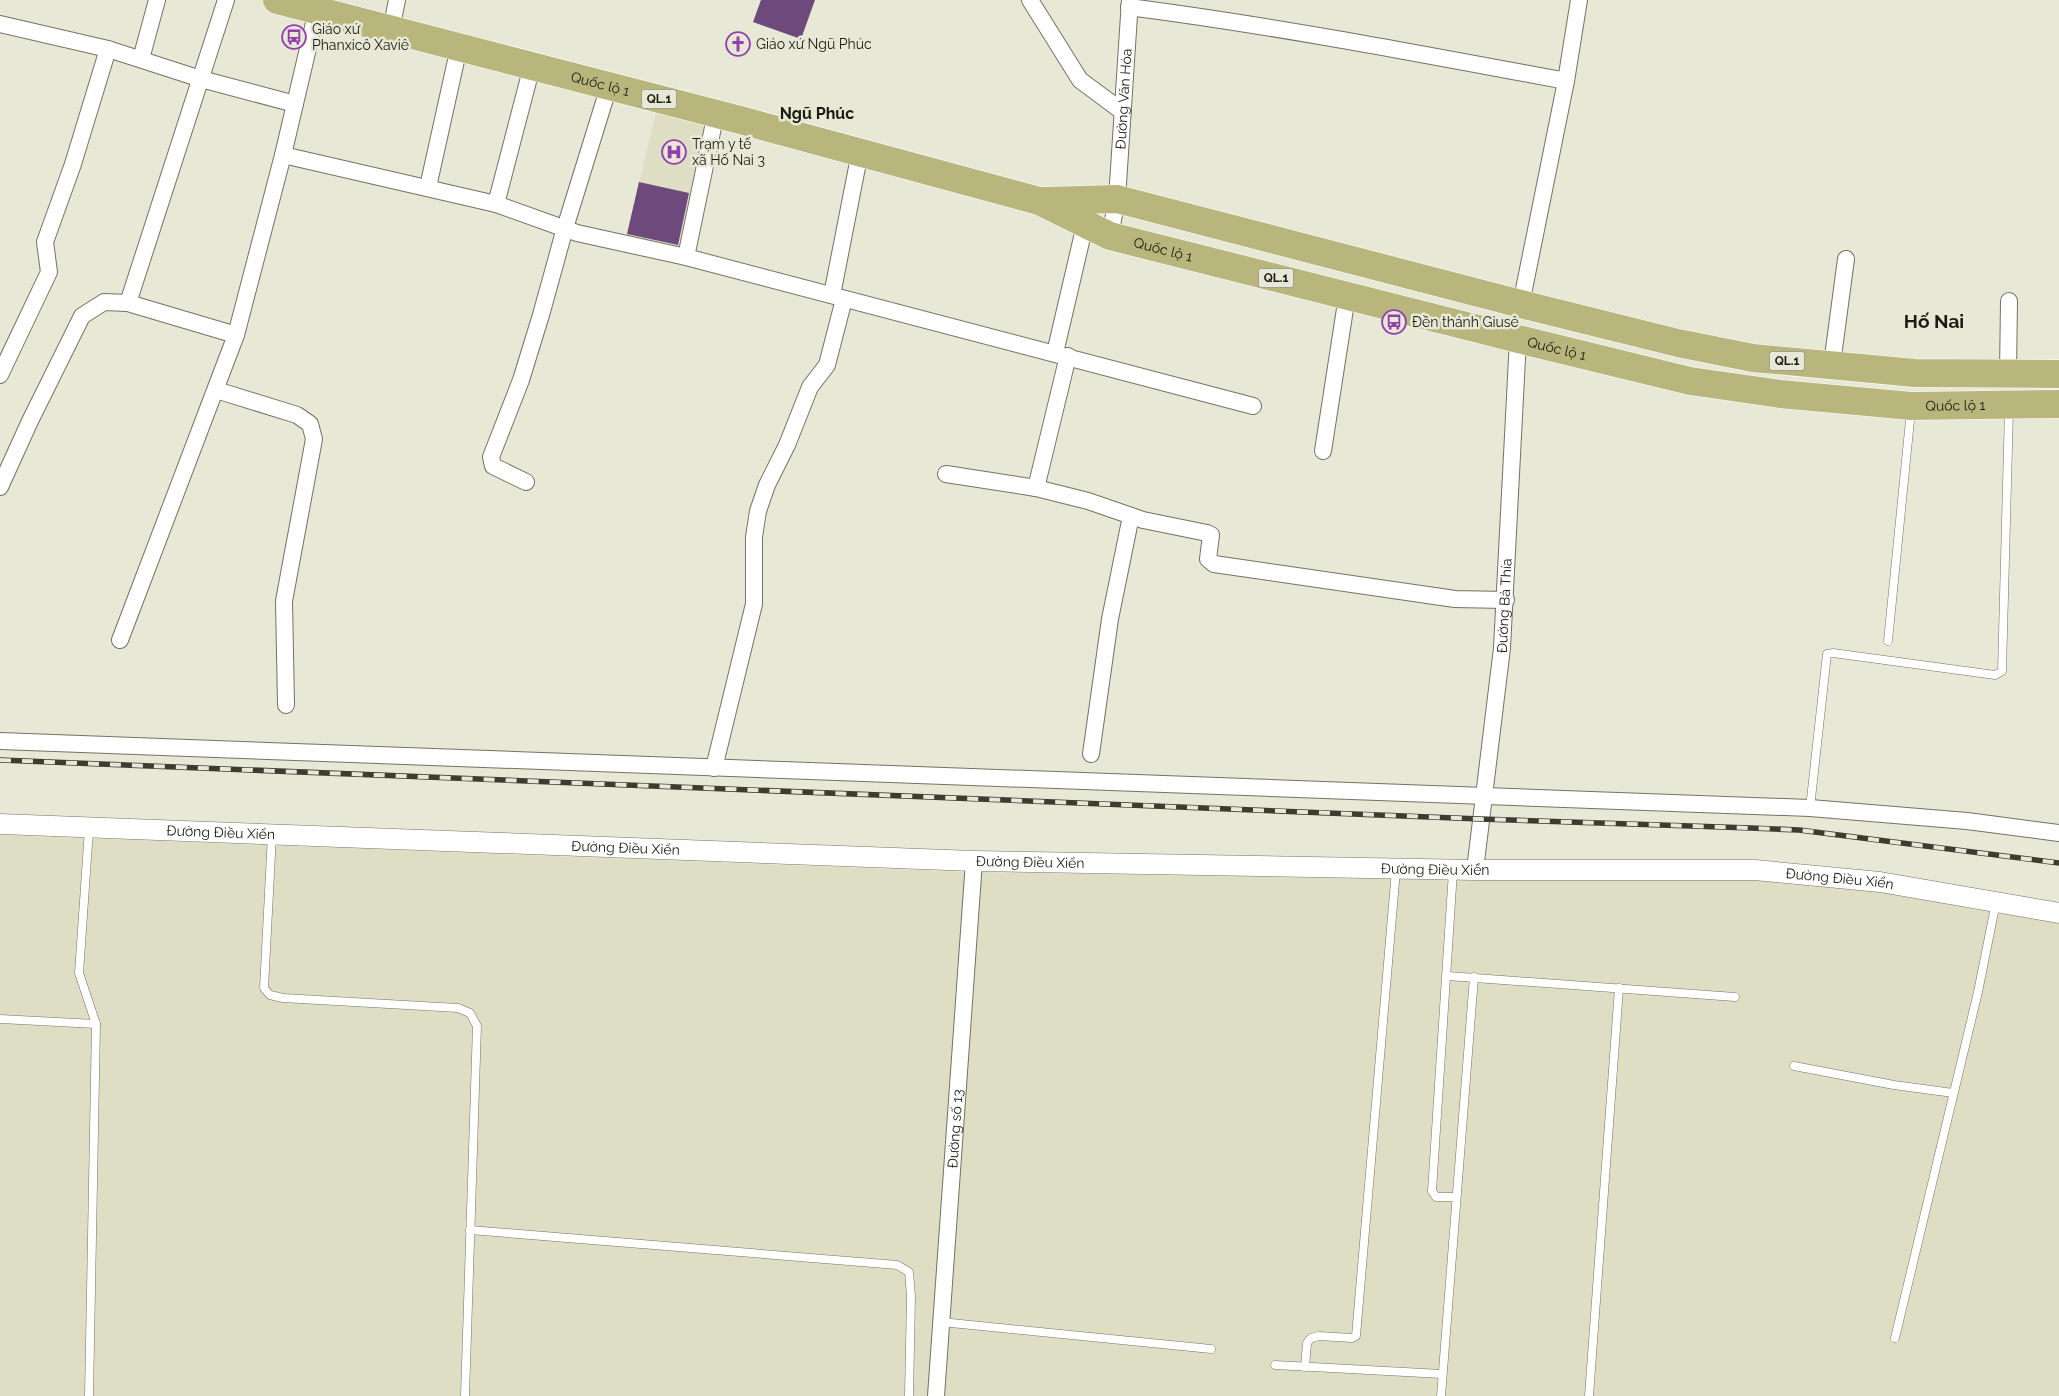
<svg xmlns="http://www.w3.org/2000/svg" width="2059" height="1396" viewBox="0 0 2059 1396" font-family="Raleway,sans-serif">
<rect width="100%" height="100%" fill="#e8e8d6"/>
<!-- built -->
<g fill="#dedec5">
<path d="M657,109L707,122L682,248L626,237Z"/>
<path d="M0,835L966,872L1449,880H1754L1877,892L2059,923V1396H0Z"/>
</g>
<!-- building -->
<g fill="#6e497c">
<path d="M761,0H815L801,39L753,22Z"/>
<path d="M639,182L689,193L678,245L627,234Z"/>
</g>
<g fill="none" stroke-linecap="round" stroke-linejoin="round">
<!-- service casing -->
<g stroke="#737363" stroke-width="9">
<g id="service">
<path d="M1888,641L1911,410"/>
<path d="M1810,808L1827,654L1833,653L1995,675L2002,671L2009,409"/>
<path d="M89,829L79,973L96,1024L89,1396"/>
<path d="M272,835L264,988L270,995L283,998L458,1008L470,1013L477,1026L465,1396"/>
<path d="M1453,871L1432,1191L1436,1197H1456"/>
<path d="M1448,976L1735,997"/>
<path d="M0,1019L96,1024"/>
<path d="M1794,1066L1894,1085L1953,1093"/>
<path d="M470,1230L897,1265L909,1272L911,1296L909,1396"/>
<path d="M941,1322L1211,1349"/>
<path d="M1895,1338L1978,992L1996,902"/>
<path d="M1275,1365L1442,1374"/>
<path d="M1305,1367L1307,1343L1311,1338L1319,1336L1352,1338L1356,1336L1396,870"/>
<path d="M1441,1396L1474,977"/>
<path d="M1589,1396L1619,988"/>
</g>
</g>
<!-- minor casing -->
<g stroke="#737363" stroke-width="18">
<g id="minor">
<path d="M1030,0L1080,80L1123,112"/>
<path d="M1129,7C1276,26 1421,54 1566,81"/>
<path d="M0,24L108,49L201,79L295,104"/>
<path d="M391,30L397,0"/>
<path d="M141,59L157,0"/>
<path d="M283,155L496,204L577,233L686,257L1253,406"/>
<path d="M428,187L459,47"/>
<path d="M496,204L532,66"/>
<path id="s1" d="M1110,236L1117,199L1130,0"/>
<path d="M686,257L716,113"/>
<path d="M832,295L860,152"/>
<path d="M128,303L226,0"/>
<path d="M1521,304L1566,81L1579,0"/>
<path d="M1055,353L1087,216"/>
<path d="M1832,364L1846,259"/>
<path d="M2008,374L2009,301"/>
<path d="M0,375L49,272L45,242L73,164L108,49"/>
<path d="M216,390L297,415L310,424L314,439L284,601L286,705"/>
<path d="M1323,451L1347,296"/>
<path d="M946,474L1036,488L1088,501L1143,520L1207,533L1211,535L1208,559L1214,564L1455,599L1506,600"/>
<path d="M526,482L493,466L491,457L521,380L541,315L565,228L609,86"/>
<path d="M0,487L30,421L82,316L104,302L128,303L236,335"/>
<path d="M1036,488L1068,356"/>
<path d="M120,640L236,335L283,155L317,10"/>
<path d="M0,741L1810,808L1967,821L2059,833"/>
<path d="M1091,754L1110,619L1131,516"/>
<path d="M714,768L754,604V537L758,511L767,485L787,445L810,387L827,365L844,299"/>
<path id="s2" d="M1475,870L1502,648L1518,339"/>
<path id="s3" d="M936,1396L974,861"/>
</g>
</g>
<!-- tertiary casing -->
<g stroke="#737363" stroke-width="21">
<g id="tertiary">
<path id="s4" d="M0,824L974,861L1475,870H1755L1880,882L2059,913"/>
</g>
</g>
<!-- trunk casing -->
<g stroke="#fff" stroke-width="29">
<g id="trunk">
<path id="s5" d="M277,0L744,121L1039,201L1110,236L1518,339L1690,381L1780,394L1911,406L2059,404"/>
<path d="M1043,201L1117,199L1521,304L1678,343L1753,358L1915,373L2059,374"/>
</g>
</g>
<!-- service -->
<use href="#service" stroke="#fff" stroke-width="8"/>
<!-- minor -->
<use href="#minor" stroke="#fff" stroke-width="16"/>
<!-- tertiary -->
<use href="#tertiary" stroke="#fff" stroke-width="20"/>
<!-- trunk -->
<use href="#trunk" stroke="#b8b67c" stroke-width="28"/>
<!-- rail casing -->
<g stroke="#3c3c33" stroke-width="5.5">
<path id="rail" d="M0,760L1480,819L1751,828L1799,830L2059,863"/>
</g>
<!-- rail -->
<use href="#rail" stroke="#e8e8d6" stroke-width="4" stroke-dasharray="11" stroke-linecap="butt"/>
</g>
<!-- icons -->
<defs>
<g id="bus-ring" transform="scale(1.25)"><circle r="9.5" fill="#e8e8d6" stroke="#9240ae" stroke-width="1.5"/><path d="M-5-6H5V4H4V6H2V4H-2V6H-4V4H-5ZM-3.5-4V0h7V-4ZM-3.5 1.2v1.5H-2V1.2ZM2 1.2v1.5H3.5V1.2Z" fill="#9240ae"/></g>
<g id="church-ring" transform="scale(1.25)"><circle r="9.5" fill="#e8e8d6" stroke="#9240ae" stroke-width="1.5"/><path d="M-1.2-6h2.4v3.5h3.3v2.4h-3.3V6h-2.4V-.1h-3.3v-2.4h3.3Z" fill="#9240ae"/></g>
<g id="hospital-ring" transform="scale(1.25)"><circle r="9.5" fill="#e8e8d6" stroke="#9240ae" stroke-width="1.5"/><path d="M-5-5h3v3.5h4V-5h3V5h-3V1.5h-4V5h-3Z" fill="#9240ae"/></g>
</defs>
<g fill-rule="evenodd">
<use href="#bus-ring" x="294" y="37"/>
<use href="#church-ring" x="738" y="44"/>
<use href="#hospital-ring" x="674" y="152"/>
<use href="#bus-ring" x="1394" y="322"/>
</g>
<g text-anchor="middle" stroke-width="5" stroke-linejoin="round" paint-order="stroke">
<!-- shield labels -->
<g fill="#e8e8d6" stroke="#58584e" stroke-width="1">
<rect x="641.5" y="89.5" width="35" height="19" rx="4"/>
<rect x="1258.5" y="268.5" width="35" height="19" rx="4"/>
<rect x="1769.5" y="351.5" width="35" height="19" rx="4"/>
</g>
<g font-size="12" font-weight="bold" fill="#1b1b14">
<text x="659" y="103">QL.1</text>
<text x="1276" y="282">QL.1</text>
<text x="1787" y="365">QL.1</text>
</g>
<!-- poi labels -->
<g font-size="14" fill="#1b1b14" stroke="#e8e8d6" text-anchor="start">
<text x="312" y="34">Giáo xứ<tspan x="312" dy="16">Phanxicô Xaviê</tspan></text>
<text x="756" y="49">Giáo xứ Ngũ Phúc</text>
<text x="692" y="149">Trạm y tế<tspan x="692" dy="16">xã Hố Nai 3</tspan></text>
<text x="1412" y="327">Đền thánh Giusê</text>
</g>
<!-- street labels -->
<g font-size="14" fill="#1b1b14" stroke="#e8e8d6">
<text dy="5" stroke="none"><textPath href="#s5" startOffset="334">Quốc lộ 1</textPath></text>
<text dy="5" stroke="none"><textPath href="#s1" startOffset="138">Đường Văn Hóa</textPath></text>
<text dy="5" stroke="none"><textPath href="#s5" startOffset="922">Quốc lộ 1</textPath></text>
<text dy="5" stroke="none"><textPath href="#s5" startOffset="1328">Quốc lộ 1</textPath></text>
<text dy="5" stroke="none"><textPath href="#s5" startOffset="1732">Quốc lộ 1</textPath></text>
<text dy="5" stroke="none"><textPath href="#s2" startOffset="266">Đường Bà Thía</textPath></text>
<text dy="5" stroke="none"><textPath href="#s4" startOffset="221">Đường Điều Xiển</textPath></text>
<text dy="5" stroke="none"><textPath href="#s4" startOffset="626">Đường Điều Xiển</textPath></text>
<text dy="5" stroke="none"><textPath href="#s4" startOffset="1031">Đường Điều Xiển</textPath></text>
<text dy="5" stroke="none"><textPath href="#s4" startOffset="1436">Đường Điều Xiển</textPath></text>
<text dy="5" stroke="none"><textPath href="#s4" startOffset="1841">Đường Điều Xiển</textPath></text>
<text dy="5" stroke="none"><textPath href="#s3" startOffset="268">Đường số 13</textPath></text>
</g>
<!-- quarter labels -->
<g font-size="16" font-weight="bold" fill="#1b1b14" stroke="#e8e8d6">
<text x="817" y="119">Ngũ Phúc</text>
</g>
<!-- district labels -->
<g font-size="19" font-weight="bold" fill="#1b1b14" stroke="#e8e8d6">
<text x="1934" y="328">Hố Nai</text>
</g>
</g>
</svg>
